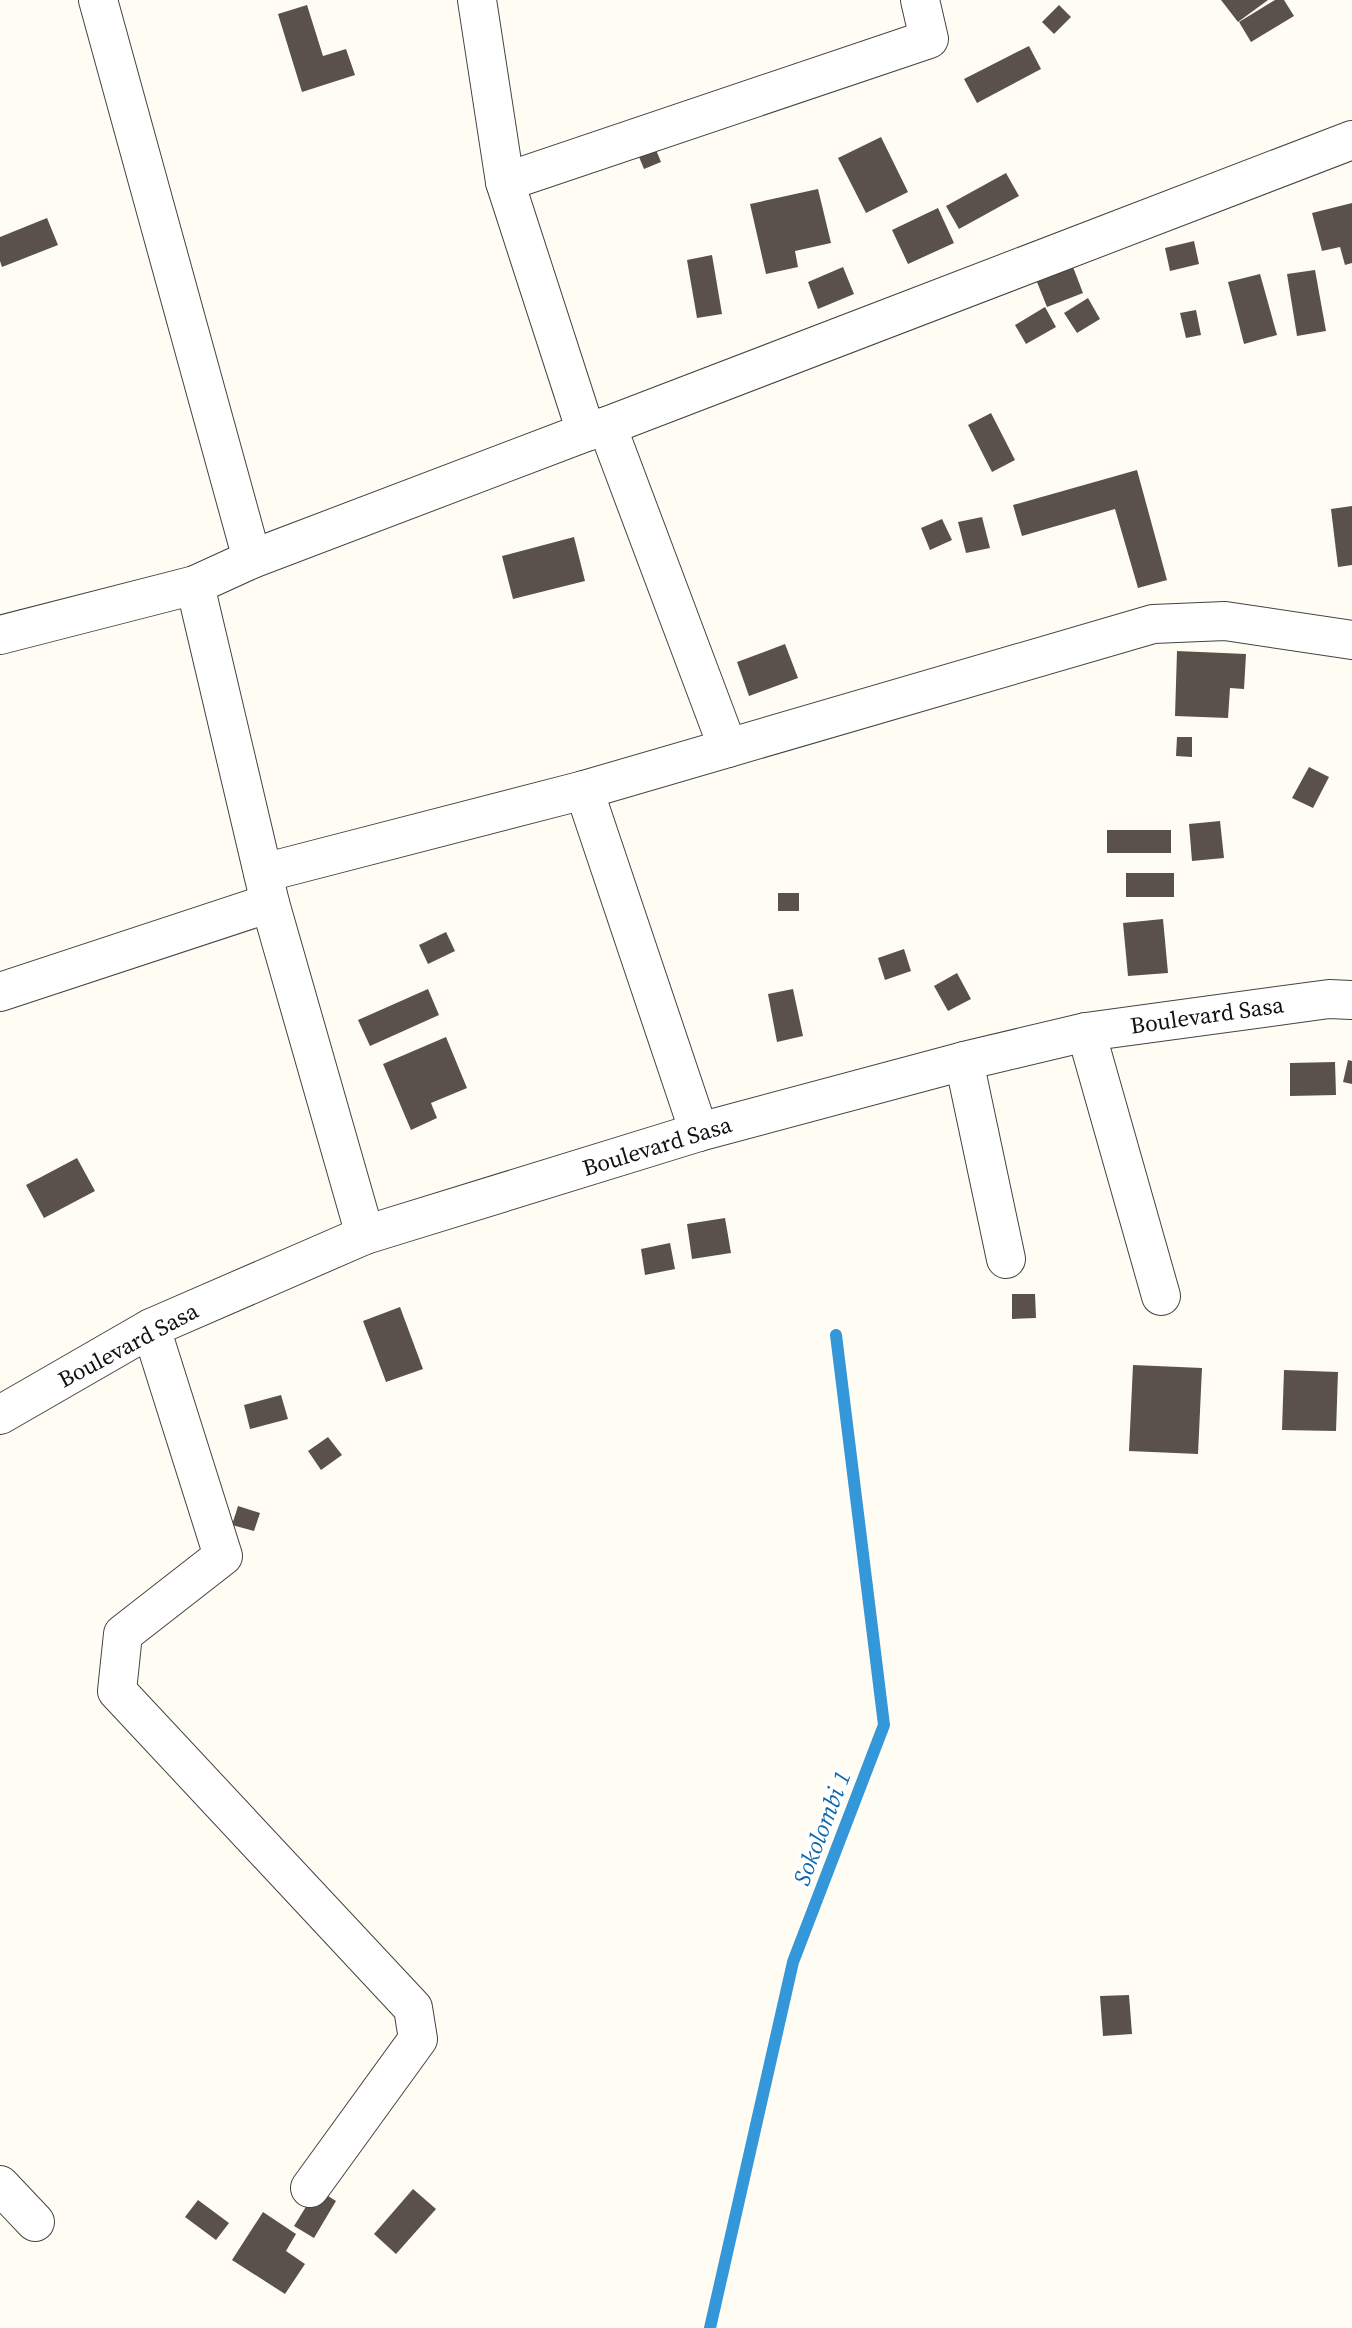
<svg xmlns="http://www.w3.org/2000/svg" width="1352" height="2328" viewBox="0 0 1352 2328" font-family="'Source Serif 4',serif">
<rect width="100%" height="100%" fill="#fffdf3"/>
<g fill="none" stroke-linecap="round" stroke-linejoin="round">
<!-- stream -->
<path stroke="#3397d9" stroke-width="12" d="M710,2328L793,1962L884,1725L836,1335"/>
</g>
<!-- building -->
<g fill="#5a514b">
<path d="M1221,0H1268L1238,22Z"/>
<path d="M1275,0H1284L1294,16L1251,42L1239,22Z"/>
<path d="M307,5L323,56L346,49L355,75L302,92L278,14Z"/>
<path d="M1059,5L1071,17L1054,34L1042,22Z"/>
<path d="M1029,46L1041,69L977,103L964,79Z"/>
<path d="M881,137L908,192L866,213L838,158Z"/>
<path d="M654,145L661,162L644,169L637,152Z"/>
<path d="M1006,173L1019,196L959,229L946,206Z"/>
<path d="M818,189L831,243L795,251L798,267L766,274L750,204Z"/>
<path d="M1352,203V263L1345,265L1340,247L1322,251L1312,213Z"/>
<path d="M938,208L954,243L908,264L892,230Z"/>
<path d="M47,218L58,245L2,267L0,261V237Z"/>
<path d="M1194,241L1199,264L1170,271L1165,248Z"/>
<path d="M712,255L722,314L697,318L687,260Z"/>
<path d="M843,267L854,294L818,309L808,282Z"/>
<path d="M1073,267L1083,293L1047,307L1037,282Z"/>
<path d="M1315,270L1326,331L1297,336L1287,274Z"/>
<path d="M1260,274L1277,335L1244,344L1228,282Z"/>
<path d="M1088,298L1100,319L1077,333L1064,313Z"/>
<path d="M1045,307L1056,327L1026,344L1015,325Z"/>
<path d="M1196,310L1201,335L1186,338L1180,313Z"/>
<path d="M991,413L1015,460L992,472L968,425Z"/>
<path d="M1137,470L1167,580L1138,588L1115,509L1022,536L1013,505Z"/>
<path d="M1352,506V565L1338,567L1331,509Z"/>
<path d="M982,517L990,548L966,553L958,522Z"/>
<path d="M942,519L952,540L930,550L921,528Z"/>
<path d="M574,537L585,581L513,599L502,556Z"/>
<path d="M785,644L798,678L749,696L737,662Z"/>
<path d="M1177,651L1246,654L1244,689L1230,688L1228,718L1175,716Z"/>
<path d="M1177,737H1192V757L1176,756Z"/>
<path d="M1309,767L1329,777L1313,808L1292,798Z"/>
<path d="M1220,821L1224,858L1192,861L1189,824Z"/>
<rect x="1107" y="830" width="64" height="23"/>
<rect x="1126" y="873" width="48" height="24"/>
<rect x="778" y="893" width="21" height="18"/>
<path d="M1163,919L1168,973L1128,976L1123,923Z"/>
<path d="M446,932L455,951L428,964L419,945Z"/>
<path d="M904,949L911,971L885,980L878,958Z"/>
<path d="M957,973L971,999L948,1011L934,986Z"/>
<path d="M428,989L439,1015L370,1046L358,1020Z"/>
<path d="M793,989L803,1036L777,1042L768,994Z"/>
<path d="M446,1037L467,1088L431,1103L437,1118L411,1130L383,1064Z"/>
<path d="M1348,1060L1352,1061V1084L1343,1082Z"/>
<path d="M1335,1062L1336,1095L1290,1096V1063Z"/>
<path d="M77,1158L95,1191L44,1218L26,1185Z"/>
<path d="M725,1218L731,1253L692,1259L687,1224Z"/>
<path d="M670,1243L675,1269L645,1275L641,1249Z"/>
<path d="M1012,1294H1035L1036,1318L1012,1319Z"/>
<path d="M400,1307L423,1369L386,1382L363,1321Z"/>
<path d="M1133,1365L1202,1368L1198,1454L1129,1451Z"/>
<path d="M1284,1370L1338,1372L1336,1431L1282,1430Z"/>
<path d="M281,1395L288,1419L250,1429L244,1405Z"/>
<path d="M328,1437L342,1455L321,1470L308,1451Z"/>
<path d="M238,1506L260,1513L254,1531L232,1525Z"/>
<path d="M1129,1995L1132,2034L1103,2036L1100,1996Z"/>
<path d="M317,2189L336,2201L314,2238L294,2226Z"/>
<path d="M413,2189L436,2209L396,2254L374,2234Z"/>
<path d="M198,2200L229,2223L216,2240L185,2217Z"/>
<path d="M263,2212L296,2234L286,2251L305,2264L285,2294L232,2260Z"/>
</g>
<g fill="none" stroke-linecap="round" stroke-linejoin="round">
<!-- minor casing -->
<g stroke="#434343" stroke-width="40">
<g id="minor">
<path d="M98,0L252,559"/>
<path d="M477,0L505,182L586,432"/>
<path d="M505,182L929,39L920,0"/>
<path d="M607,426L728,748"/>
<path d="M195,585L270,903L365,1235"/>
<path d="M0,635L195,585L252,559L586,432L607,426L1352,140"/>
<path d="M584,790L699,1132"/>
<path d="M263,873L584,790L1153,624L1225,621L1352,640"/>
<path d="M0,992L270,903"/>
<path d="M1086,1032L1161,1296"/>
<path d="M964,1061L1006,1259"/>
<path d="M151,1328L223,1556L123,1634L117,1691L413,2008L418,2039L310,2188"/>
<path d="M0,1415L151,1328L365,1235L699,1132L964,1061L1086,1032L1329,999L1352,1000"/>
<path d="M0,2185L35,2222"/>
</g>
</g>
<!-- minor -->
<use href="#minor" stroke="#fff" stroke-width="38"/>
</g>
<g text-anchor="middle" stroke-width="7" stroke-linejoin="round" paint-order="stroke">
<!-- street labels -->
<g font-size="23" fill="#101010" stroke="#fff">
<text transform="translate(1207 1015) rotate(-8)" y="8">Boulevard Sasa</text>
<text transform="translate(657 1146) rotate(-17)" y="8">Boulevard Sasa</text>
<text transform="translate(128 1345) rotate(-28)" y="8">Boulevard Sasa</text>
</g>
<!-- water labels -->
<g font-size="24" font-style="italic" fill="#0d68ae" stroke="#fff">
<text transform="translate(822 1828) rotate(-69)" y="8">Sokolombi 1</text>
</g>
</g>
</svg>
